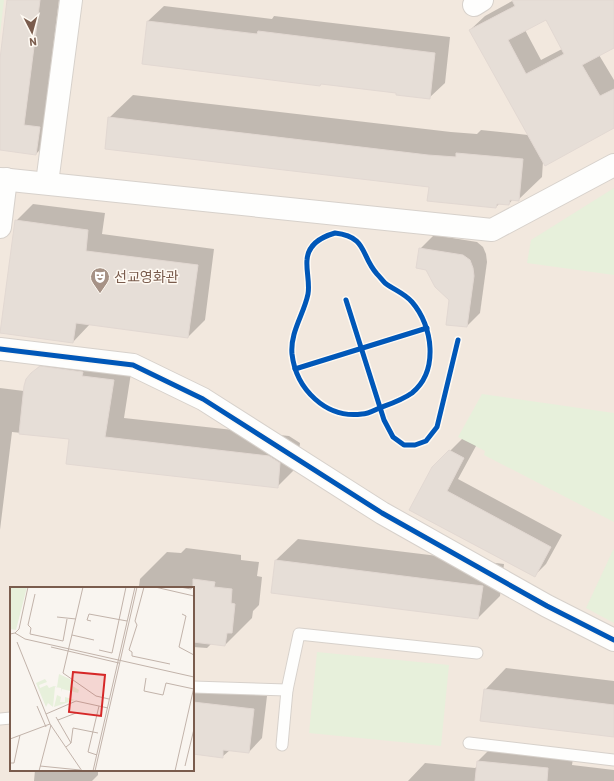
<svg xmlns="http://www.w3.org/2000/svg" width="614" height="781" viewBox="0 0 614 781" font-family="Barlow,'Noto Sans KR',sans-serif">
<rect width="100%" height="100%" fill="#f9f5f0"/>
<!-- residential -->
<path fill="#f2e8de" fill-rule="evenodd" d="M0,0H614V781H0ZM11,588H193V770H11Z"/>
<!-- green -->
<g fill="#e7f0db">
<path d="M0,0H4L0,35Z"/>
<path d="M614,188V275L527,263L531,240Z"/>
<path d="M482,394L614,413V522L484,455L485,451L458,437Z"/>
<path d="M614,548V623L586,608Z"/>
<path d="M317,652L449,665L441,746L309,733Z"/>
</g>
<!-- shadow -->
<g fill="#0003" fill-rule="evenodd">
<path d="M8,0H59L46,103L61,105L57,132L36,154L0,149V67Z"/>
<path d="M514,0H614V47L599,55L614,80V127L543,161L542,177L518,200L513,199L509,204L500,203L496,207L430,186L109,118L133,95L451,132L477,134L481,130L528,135L470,30L485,16ZM546,18L562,49L541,60L525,30Z"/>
<path d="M164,6L272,19L274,16L450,37L445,83L429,98L397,92L322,83L320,85L143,63L148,21Z"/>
<path d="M33,204L105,213L102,234L214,249L205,320L188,337L90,324L73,342L16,221Z"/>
<path d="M434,235L477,242L483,247L486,254L487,262L480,313L467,326L420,249Z"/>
<path d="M52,353L133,360L124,418L289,436L300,443L297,467L277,487L70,438L12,432L0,530V388L24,391L32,374Z"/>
<path d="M462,439L476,446L458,479L562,535L546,564L534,576L410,510L433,468Z"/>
<path d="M298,539L504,564L500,596L478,618L276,560Z"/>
<path d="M186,548L241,555V560L259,562L257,576L262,577L259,605L253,611L252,618L225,645L212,643L207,648L193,647V588H137L139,586L140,579L167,552L181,553Z"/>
<path d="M506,668L614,681V736L485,690Z"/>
<path d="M193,688L267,696L262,738L249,752L230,750L222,757L193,753Z"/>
<path d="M495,744L574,753L572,765L614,770V781H408L425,763L475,768L478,766V761Z"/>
<path d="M35,770H98V775L92,781H34Z"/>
</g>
<!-- building -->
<g fill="#e6ded7" stroke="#e2d8d2" fill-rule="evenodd">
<path d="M7,0H40L24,125L40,127L36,155L0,150V59Z"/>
<path d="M512,0H614V48L582,65L600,96L614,89V128L545,166L469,30L515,6ZM546,20L564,54L526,74L508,40Z"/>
<path d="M147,21L257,34L258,31L435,53L430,99L396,95V93L321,84L320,86L142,64Z"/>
<path d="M108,117L428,155L456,157V153L523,159L519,201L510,200L509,205L497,204L496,208L427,201L429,187L105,149Z"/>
<path d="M15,220L88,230L86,251L198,265L188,338L76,323L73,343L0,333Z"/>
<path d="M419,248L463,255L470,260L473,268L474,276L467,327L446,325L449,300L435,287L426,270L416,268Z"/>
<path d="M40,366L83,372L82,376L114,380L105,437L269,456L280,463L278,488L66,464L69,439L19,434L24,386L26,379L31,373Z"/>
<path d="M449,450L464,458L447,491L551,547L535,577L409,510L432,467Z"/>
<path d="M275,560L483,586L478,619L271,593Z"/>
<path d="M193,579L215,582L214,587L232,589L231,603L235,604L232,633H227L225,646L193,642Z"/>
<path d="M484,689L614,705V737L480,721Z"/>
<path d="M193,702L254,709L249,753L223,750V758L193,754Z"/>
<path d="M477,761L548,768L547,781H475Z"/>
</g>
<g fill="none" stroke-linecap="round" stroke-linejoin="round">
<!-- lane casing -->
<g stroke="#d7d1cb" stroke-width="13">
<g id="lane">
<path d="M193,687L287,690"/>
<path d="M0,719L11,718"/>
<path d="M469,743L614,760"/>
<path d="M282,745L287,690L299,634L477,653"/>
</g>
</g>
<!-- street casing -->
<g stroke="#d7d1cb" stroke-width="24">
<g id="street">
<path d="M474,5L482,0"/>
<path d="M0,179L492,230L614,165"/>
<path d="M47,183L71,0"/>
<path d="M0,227L6,179"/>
<path d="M0,349L133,365L203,399L382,513L547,606L614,640"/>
</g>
</g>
<!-- lane -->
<use href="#lane" stroke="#fefefd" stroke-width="11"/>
<!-- street -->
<use href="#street" stroke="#fefefd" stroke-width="22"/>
<!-- cycleway casing -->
<g stroke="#fffaf3" stroke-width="8">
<g id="cycleway">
<path d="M335,233C368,237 360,255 377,274C380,277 383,281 385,283C394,290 404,293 412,302C433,326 439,371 412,393C402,400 393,403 382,407C376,409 369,414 362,414C326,419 296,389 292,354C290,332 304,314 308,294C310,283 306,271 307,260C308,245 321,237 335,233Z"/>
<path d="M346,300L384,420L393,437L404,445H415L426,441L437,427L458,340"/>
<path d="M0,349L133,365L203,399L382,513L547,606L614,640"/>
<path d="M295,369L427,328"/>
</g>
</g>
<!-- cycleway -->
<use href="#cycleway" stroke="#0057b8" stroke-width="5"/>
</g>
<!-- icons -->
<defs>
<g id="theatre-pin" transform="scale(1)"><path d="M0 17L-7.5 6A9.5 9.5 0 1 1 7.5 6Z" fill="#a69286" stroke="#fffaf3"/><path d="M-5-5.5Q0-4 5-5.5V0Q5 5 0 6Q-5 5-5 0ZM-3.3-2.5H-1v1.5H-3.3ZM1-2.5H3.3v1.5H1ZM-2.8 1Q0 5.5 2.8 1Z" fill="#fff"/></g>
</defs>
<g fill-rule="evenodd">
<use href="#theatre-pin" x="100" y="277"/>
</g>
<g text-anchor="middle" stroke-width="3" stroke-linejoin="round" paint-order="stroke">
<!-- poi labels -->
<g font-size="14" fill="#7a5c4d" stroke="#fffaf3" text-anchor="start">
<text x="114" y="282">선교영화관</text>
</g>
</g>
<!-- overview -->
<g transform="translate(10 587)">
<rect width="184" height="184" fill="#f9f5f0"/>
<path d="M0,0H17L6,43L0,42ZM49,87L64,94L61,98L69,103L68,106L52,102V105L51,101L45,100L43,120L38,116L36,120L26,96L35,92L37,95L29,98L30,101L37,98L39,101L44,99L47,100ZM47,108L51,110L50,115H55V110L65,113L44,120Z" fill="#e7f0db"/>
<path fill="none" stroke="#c2b3aa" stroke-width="1" d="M73,0L53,86L86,109L99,112M134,0L125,34L127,38L119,63L122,65V69L160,77M145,0L184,9M170,0L181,2L182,0M25,7L18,38L21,41L20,47L53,54L57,32M172,27L176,29L169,60L184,68M47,30L66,32M81,34L77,33L79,27L117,34M5,46L9,42L18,0M0,47L5,46L15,52L184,90M62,48L84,53M7,55L40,137L72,184M41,60L109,76M89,63L102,66L116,0M136,91L134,104L153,108L156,96L184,102M27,119L36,140M36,127L66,114L98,121M46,130L61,156L56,160M48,133L66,126M0,152L40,137M61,156L63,141L88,146M87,168L78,165L89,119M0,176H4L10,148M30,179L70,183M175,179L184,142M29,184L41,138M83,184L125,0M85,184L127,0M165,184L184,100"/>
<path fill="#d62828" fill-opacity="0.15" stroke="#d62828" stroke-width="2" d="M63,85L95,88L91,129L59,125Z"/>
<rect width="184" height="184" fill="none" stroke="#7a5c4d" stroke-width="2"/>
</g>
<!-- north arrow -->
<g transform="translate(32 32) rotate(174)" stroke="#fffaf3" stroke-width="3" paint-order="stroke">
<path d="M0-3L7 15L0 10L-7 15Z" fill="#7a5c4d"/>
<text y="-6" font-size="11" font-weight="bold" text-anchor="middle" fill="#7a5c4d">N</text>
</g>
</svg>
